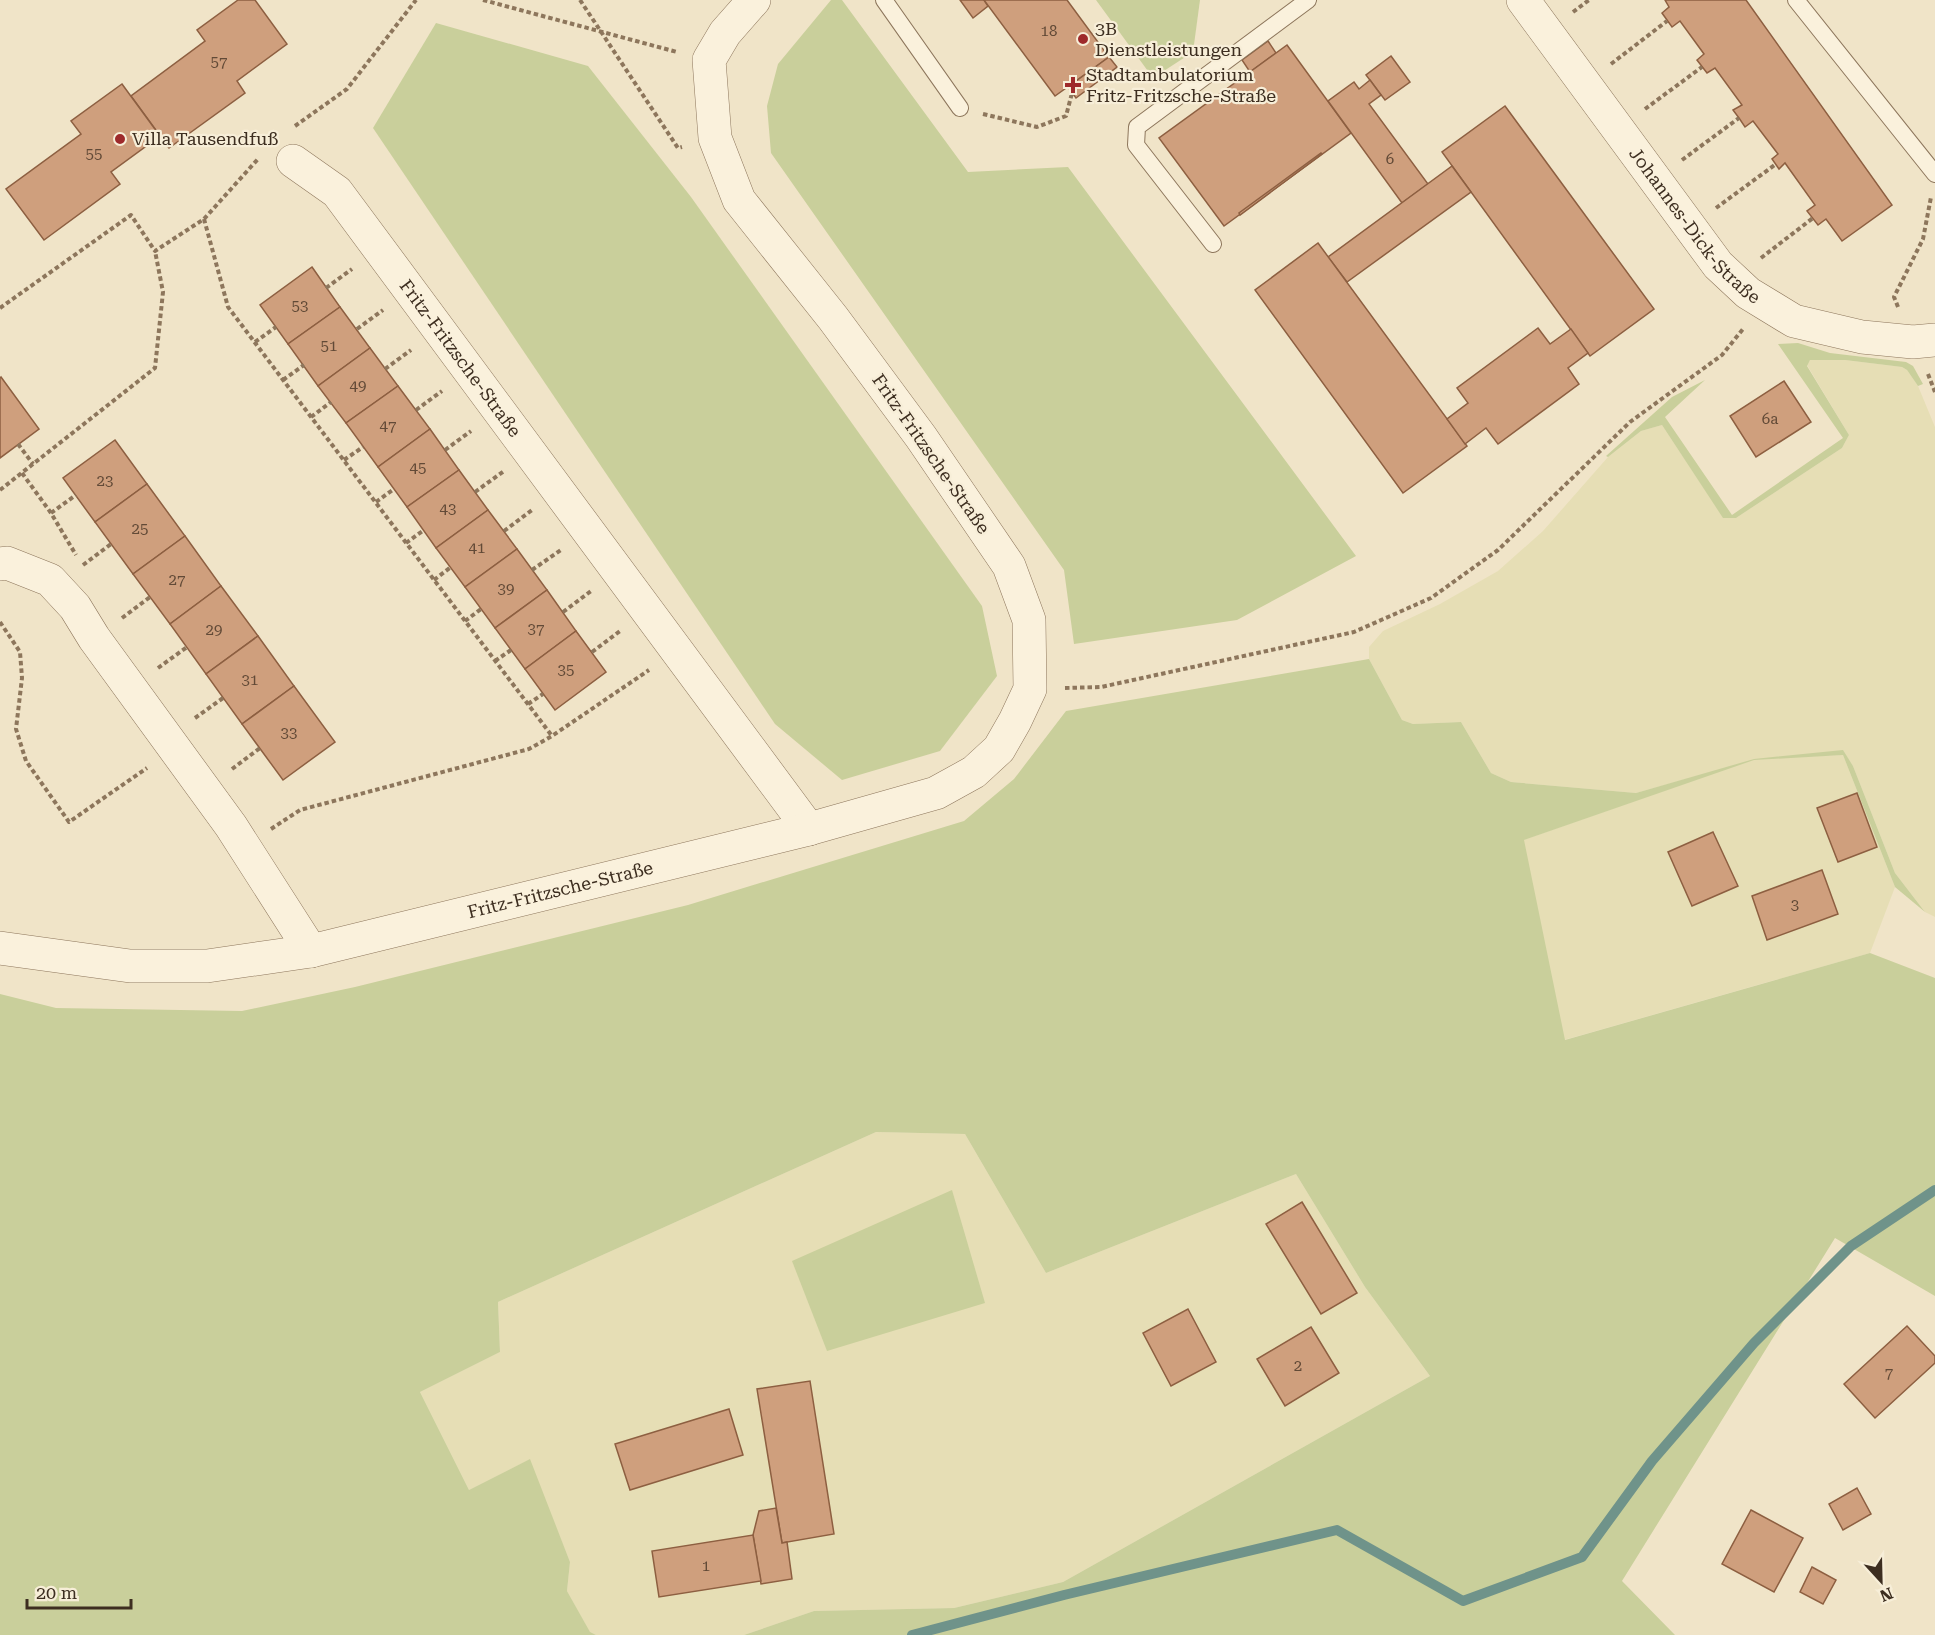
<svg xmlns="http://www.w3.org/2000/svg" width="1935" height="1635" viewBox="0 0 1935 1635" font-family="'Roboto Serif',serif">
<rect width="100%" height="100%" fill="#f0e4c8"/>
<!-- farmland -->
<g fill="#e6deb5">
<path d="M1810,360H1845L1902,367L1907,370L1918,386L1935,427V917L1925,912L1895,873L1853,766L1843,751L1770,758L1843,755L1895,887L1870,953L1564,1040L1523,840L1740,764L1636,793L1511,782L1491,773L1461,722L1413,724L1402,720L1369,659V647L1383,631L1440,604L1498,571L1543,531L1608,457L1641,431L1662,425L1723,517L1736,518L1842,448L1849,435L1807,365Z"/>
<path d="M876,1132L965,1134L1046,1273L1296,1174L1365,1287L1430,1376L1063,1582L954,1608L814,1611L744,1635H596L590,1633L567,1591L570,1562L529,1460L469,1490L420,1392L500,1352L498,1302Z"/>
</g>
<!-- green -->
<g fill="#c9cf9b">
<path d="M831,0H842L968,172L1068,167L1356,556L1237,620L1074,644L1064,570L771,153L767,106L778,64Z"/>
<path d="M1096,0H1200L1193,52L1153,78Z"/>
<path d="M436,23L588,66L691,197L982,606L997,676L940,751L842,780L775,724L373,128Z"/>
<path d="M1798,343L1830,353L1906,362L1913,366L1923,384L1918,386L1907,370L1902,367L1845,360H1810L1807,366L1849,435L1842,448L1736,518H1723L1662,425L1641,431L1608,457L1606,456L1672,397L1705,380L1665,417L1732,515L1843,438L1778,344Z"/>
<path d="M1369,659L1402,720L1413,724L1461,722L1491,773L1511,782L1636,793L1754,759L1843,750L1853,766L1895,873L1925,912L1895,887L1843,755L1754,760L1524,840L1565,1040L1870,953L1935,978V1296L1835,1238L1622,1581L1675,1635H744L814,1611L954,1608L1063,1582L1430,1376L1365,1287L1296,1174L1046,1273L965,1134L876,1132L498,1302L500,1352L420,1392L469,1490L530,1459L570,1562L567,1591L590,1632L596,1635H0V994L56,1008L242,1011L355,987L688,905L964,821L1014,779L1066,711Z"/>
<path d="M952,1190L985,1303L827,1351L792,1261Z"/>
</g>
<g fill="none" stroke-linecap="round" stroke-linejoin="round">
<!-- stream -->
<path stroke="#6f938a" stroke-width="10" d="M912,1635L1064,1595L1337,1530L1463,1601L1582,1557L1652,1461L1754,1343L1851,1246L1935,1190"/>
</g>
<!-- building -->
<g fill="#cf9f7d" stroke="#8d5f41" stroke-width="1.5">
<path d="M238,0H255L287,44L237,81L245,93L169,148L131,96L205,41L197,30Z"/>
<path d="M960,0H984L988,6L973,18Z"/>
<path d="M984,0H1067L1109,57L1055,96Z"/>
<path d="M1665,0H1746L1892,205L1842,241L1826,219L1818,225L1807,211L1815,205L1785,163L1779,169L1772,159L1778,154L1753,121L1745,127L1739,118L1733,110L1742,105L1715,68L1707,73L1697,60L1704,54L1680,21L1672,27L1662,13L1669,7Z"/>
<path d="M1268,41L1276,53L1250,72L1242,60Z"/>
<path d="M1287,45L1351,133L1224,226L1159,138Z"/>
<path d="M1391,56L1410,82L1385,100L1366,75Z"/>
<path d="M1109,57L1117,67L1076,98L1068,87Z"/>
<path d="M1370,80L1381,95L1369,104L1428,184L1402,203L1328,101L1354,82L1359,89Z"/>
<path d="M122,84L160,136L111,172L120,184L44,240L6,189L81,134L71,121Z"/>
<path d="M1505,106L1654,309L1590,356L1442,152Z"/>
<path d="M1321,153L1322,154L1240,215L1239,213Z"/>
<path d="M1452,166L1471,192L1347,282L1328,257Z"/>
<path d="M1318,243L1467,446L1403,493L1255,290Z"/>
<path d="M312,267L340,307L288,344L260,305Z"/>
<path d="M340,307L370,348L318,386L288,344Z"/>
<path d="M1538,328L1550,344L1571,329L1588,353L1568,368L1579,384L1498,444L1486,428L1465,444L1447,419L1468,403L1457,388Z"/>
<path d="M370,348L398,386L346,423L318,386Z"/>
<path d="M1,377L39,429L0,458V378Z"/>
<path d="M1784,381L1811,422L1756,457L1730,416Z"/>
<path d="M398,386L430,429L378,467L346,423Z"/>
<path d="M430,429L459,470L407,507L378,467Z"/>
<path d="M115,440L147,484L95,522L63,478Z"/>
<path d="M459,470L488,510L436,548L407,507Z"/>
<path d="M147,484L185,536L133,574L95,522Z"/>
<path d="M488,510L517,549L465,587L436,548Z"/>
<path d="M185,536L221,586L170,624L133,574Z"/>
<path d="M517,549L547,590L495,628L465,587Z"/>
<path d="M221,586L258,636L206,674L170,624Z"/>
<path d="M547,590L576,631L525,669L495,628Z"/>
<path d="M576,631L606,672L555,710L525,669Z"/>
<path d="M258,636L294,686L242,724L206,674Z"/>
<path d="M294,686L335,742L283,780L242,724Z"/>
<path d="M1857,793L1877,847L1838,862L1817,808Z"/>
<path d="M1713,832L1738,886L1692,906L1668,852Z"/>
<path d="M1822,870L1838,914L1767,940L1752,896Z"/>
<path d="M1302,1202L1357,1293L1321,1314L1266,1224Z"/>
<path d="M1188,1309L1216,1362L1171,1386L1143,1333Z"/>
<path d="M1907,1326L1935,1356V1363L1875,1418L1844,1384Z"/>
<path d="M1311,1327L1339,1373L1285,1406L1257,1359Z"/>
<path d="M810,1381L834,1534L782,1543L757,1389Z"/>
<path d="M729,1409L743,1455L630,1490L615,1444Z"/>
<path d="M1857,1488L1871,1514L1843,1530L1829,1504Z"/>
<path d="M776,1508L782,1543L787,1542L792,1579L761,1584L753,1535L759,1511Z"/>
<path d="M1751,1510L1803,1538L1774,1592L1722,1564Z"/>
<path d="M753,1535L761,1581L659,1597L652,1551Z"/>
<path d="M1812,1567L1836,1580L1823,1604L1800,1592Z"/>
</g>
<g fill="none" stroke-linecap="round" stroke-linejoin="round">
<!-- lane casing -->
<g stroke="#8d765c" stroke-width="18">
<g id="lane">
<path d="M884,0L960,108"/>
<path d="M1796,0L1935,174"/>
<path d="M1213,244L1136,145L1137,127L1308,0"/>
</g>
</g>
<!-- street casing -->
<g stroke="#8d765c" stroke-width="34">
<g id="street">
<path id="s1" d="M1523,0L1718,265L1748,293L1794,321L1862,337L1913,342L1935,340"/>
<path id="s2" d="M293,161L337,192L809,829"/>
<path d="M0,564L7,563L50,580L75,607L94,638L231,826L311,951"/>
<path id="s3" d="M0,948L130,966H207L311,951L809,829L936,793L974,772L999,749L1015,721L1030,689L1029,620L1009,566L921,437L833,318L739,200L715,138L709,60L725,33L754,0"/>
</g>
</g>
<!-- path -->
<g stroke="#8d765c" stroke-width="4" stroke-dasharray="4.5 3" stroke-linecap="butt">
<path d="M483,0L677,52"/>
<path d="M580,0L678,148L682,147"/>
<path d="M1573,12L1589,0"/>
<path d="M1611,64L1667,21"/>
<path d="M1645,109L1702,67"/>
<path d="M983,114L1037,127L1066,116L1072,93"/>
<path d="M295,126L347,89L416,0"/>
<path d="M1682,160L1739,118"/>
<path d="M1716,208L1776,164"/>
<path d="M204,219L228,307L552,736"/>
<path d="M1761,258L1813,218"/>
<path d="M326,288L352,269"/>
<path d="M1898,307L1894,297L1923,239L1931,197"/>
<path d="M0,308L131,215L155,251L204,219L258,159"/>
<path d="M357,329L383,310"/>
<path d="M255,342L276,327"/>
<path d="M385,369L411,350"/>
<path d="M1928,374L1935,392"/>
<path d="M283,380L304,365"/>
<path d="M416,410L442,391"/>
<path d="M311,417L331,402"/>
<path d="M18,444L33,464"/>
<path d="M445,450L471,431"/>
<path d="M344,460L363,447"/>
<path d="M22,473L51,513L76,555"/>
<path d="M0,490L155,368L163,292L155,251"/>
<path d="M475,492L504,471"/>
<path d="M376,502L394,489"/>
<path d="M51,513L76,495"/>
<path d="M504,531L532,510"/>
<path d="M406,543L424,530"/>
<path d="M83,565L111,544"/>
<path d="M532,570L561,550"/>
<path d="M434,580L451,567"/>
<path d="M563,612L591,591"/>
<path d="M122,618L150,597"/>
<path d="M465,621L481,609"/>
<path d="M0,622L20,652L22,678L16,729L26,761L69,822L147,768"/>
<path d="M592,652L620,631"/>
<path d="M495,661L511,650"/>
<path d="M158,668L187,647"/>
<path d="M1065,688L1101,687L1354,632L1431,598L1498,550L1630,422L1722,355L1743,329"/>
<path d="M528,704L543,694"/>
<path d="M195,718L223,698"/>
<path d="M232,769L260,748"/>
<path d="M271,829L300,810L529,749L552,736L649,670"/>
</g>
<!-- lane -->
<use href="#lane" stroke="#faf1dc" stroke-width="16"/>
<!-- street -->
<use href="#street" stroke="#faf1dc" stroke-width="33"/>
</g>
<!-- markers -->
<g fill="#9e2a2b" stroke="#f7eed8" stroke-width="2">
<circle cx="1083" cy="39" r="6"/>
<path d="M1070 76h6v6h6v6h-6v6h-6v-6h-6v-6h6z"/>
<circle cx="120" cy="139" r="6"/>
</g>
<g text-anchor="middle" stroke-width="4.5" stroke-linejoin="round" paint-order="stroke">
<!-- number labels -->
<g font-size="15" fill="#624a37">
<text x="1049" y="36">18</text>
<text x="219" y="67">57</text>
<text x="94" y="159">55</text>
<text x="1390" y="164">6</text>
<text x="300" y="311">53</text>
<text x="329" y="351">51</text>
<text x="358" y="391">49</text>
<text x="1770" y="424">6a</text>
<text x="388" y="431">47</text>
<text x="418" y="473">45</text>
<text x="105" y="486">23</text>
<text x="448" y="514">43</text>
<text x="140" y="534">25</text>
<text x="477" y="553">41</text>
<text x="177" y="585">27</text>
<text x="506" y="594">39</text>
<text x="536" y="634">37</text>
<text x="214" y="635">29</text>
<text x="566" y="675">35</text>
<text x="250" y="685">31</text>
<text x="289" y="738">33</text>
<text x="1795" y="910">3</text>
<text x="1298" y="1371">2</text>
<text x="1889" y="1378">7</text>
<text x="706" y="1571">1</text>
</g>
<!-- poi labels -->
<g font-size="18" fill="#3d2e20" stroke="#f7eed8" text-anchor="start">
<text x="1095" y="35">3B<tspan x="1095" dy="21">Dienstleistungen</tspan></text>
<text x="1086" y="81">Stadtambulatorium<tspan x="1086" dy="21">Fritz-Fritzsche-Straße</tspan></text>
<text x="132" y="145">Villa Tausendfuß</text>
</g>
<!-- street labels -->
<g font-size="18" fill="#3d2e20" stroke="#f7eed8">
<text dy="6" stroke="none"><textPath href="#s1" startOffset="284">Johannes-Dick-Straße</textPath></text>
<text dy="6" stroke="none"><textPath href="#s2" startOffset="261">Fritz-Fritzsche-Straße</textPath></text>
<text transform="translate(931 454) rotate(55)" y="6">Fritz-Fritzsche-Straße</text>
<text dy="6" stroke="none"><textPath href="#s3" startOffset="570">Fritz-Fritzsche-Straße</textPath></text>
</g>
</g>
<!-- north arrow -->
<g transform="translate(1881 1581) rotate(158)" stroke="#f7eed8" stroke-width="4.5" paint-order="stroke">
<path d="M0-4.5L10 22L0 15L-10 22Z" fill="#3d2e20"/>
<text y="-9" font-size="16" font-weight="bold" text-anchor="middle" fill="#3d2e20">N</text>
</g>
<!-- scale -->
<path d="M27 1599v9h104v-9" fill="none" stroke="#3d2e20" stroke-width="3"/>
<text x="36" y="1599" font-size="18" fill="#3d2e20" stroke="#f7eed8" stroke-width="4.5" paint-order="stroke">20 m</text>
</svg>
